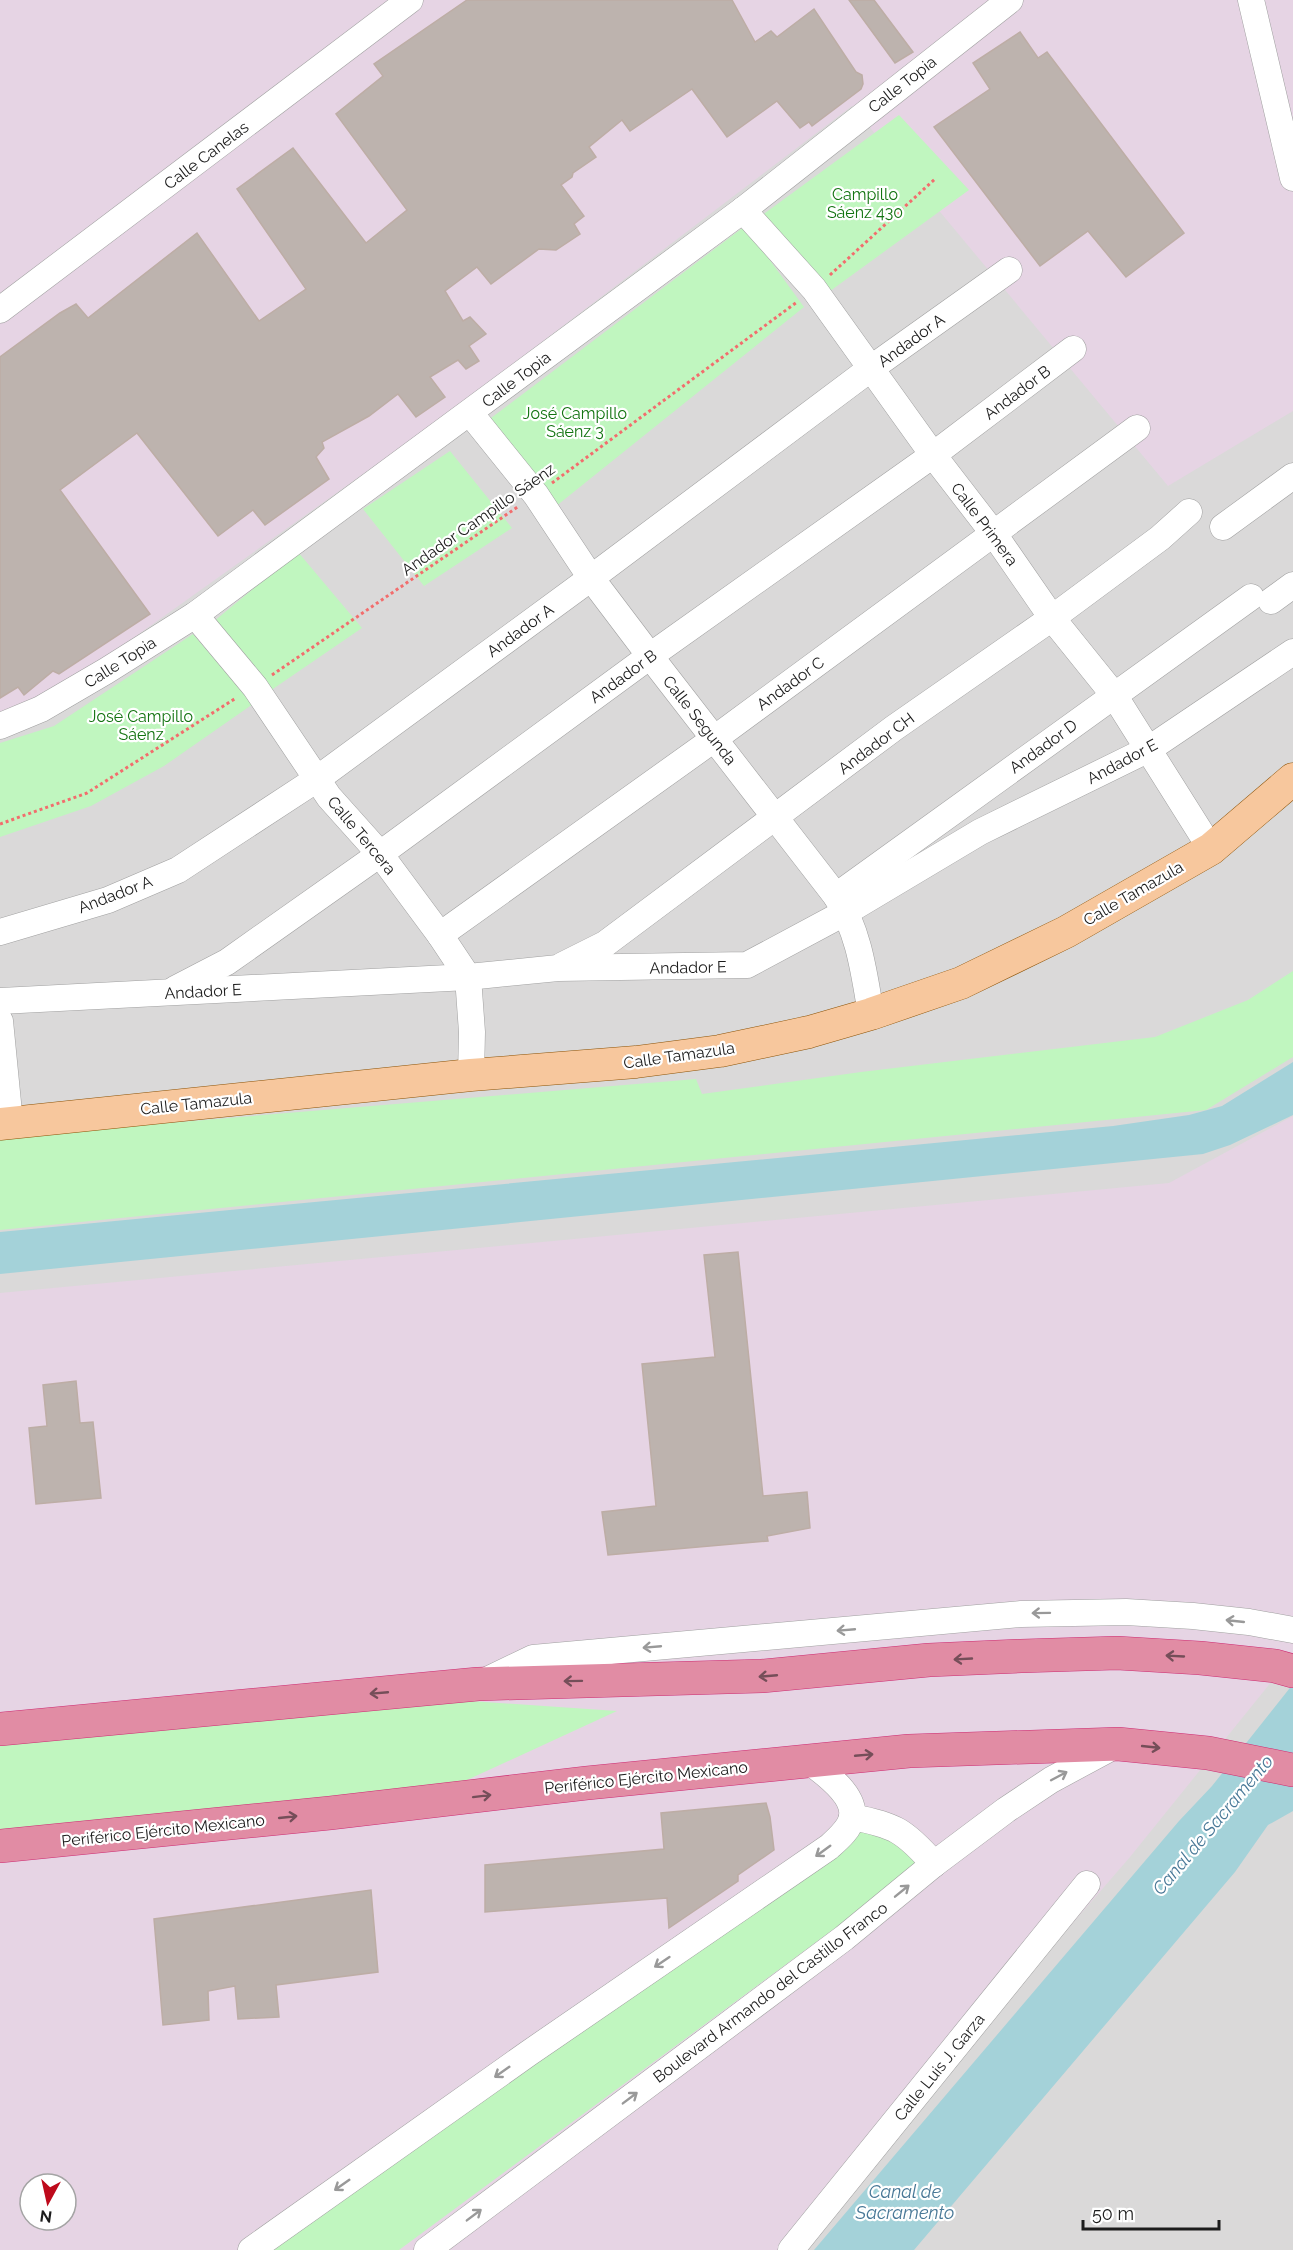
<svg xmlns="http://www.w3.org/2000/svg" width="1293" height="2250" viewBox="0 0 1293 2250" font-family="Raleway,sans-serif">
<rect width="100%" height="100%" fill="#ede8e2"/>
<!-- residential -->
<path fill="#dad9d9" fill-rule="evenodd" d="M0,0H1293V2250H0ZM30,2184H66V2220H30Z"/>
<!-- industrial -->
<g fill="#e6d4e4" fill-rule="evenodd">
<path d="M0,0H1293V411L1168,486L852,106L450,412L45,701L0,715Z"/>
<path d="M1293,1116V1655L1130,1857L789,2250H0V1293L1169,1183ZM30,2184H66V2220H30Z"/>
</g>
<!-- park -->
<g fill="#c0f6bf">
<path d="M899,115L969,190L826,294L761,216Z"/>
<path d="M745,226L804,307L555,507L491,418Z"/>
<path d="M450,451L512,528L424,586L363,509Z"/>
<path d="M298,552L362,628L267,693L213,622Z"/>
<path d="M193,634L253,704L164,766L91,806L0,837V743L54,726Z"/>
<path d="M1293,971V1057L1206,1110L0,1230V1137L696,1079L702,1094L861,1072L1155,1037L1248,1000Z"/>
<path d="M428,1698L617,1711L430,1797L0,1841V1734Z"/>
<path d="M856,1830L903,1841L922,1864L399,2250H273L835,1852Z"/>
</g>
<!-- water -->
<g fill="#a4d2d9">
<path d="M1293,1062V1115L1230,1145L1203,1154L0,1274V1232L1113,1126L1189,1115L1222,1106Z"/>
<path d="M1293,1684V1811L1268,1825L1235,1872L914,2250H814L1179,1821L1212,1786Z"/>
</g>
<!-- building -->
<g fill="#bdb3ae" stroke="#bdada5" stroke-width="1.5">
<path d="M467,0H732L755,42L771,31L777,37L814,9L856,72L862,75L863,84L861,89L812,126L809,122L800,128L777,101L727,137L692,89L630,131L622,120L589,147L596,157L573,173L572,177L561,185L584,216L574,224L580,234L556,250L539,249L491,284L477,267L445,291L463,321L470,317L486,334L469,346L479,361L466,369L458,360L430,377L445,397L416,417L398,394L369,416L322,442L324,448L316,457L329,479L265,525L253,510L218,536L137,433L60,490L150,614L59,674L53,671L24,695L18,687L0,698V357L60,313L76,304L88,318L197,233L259,321L306,289L237,189L293,148L366,243L407,210L336,114L383,76L374,64Z"/>
<path d="M849,0H874L913,52L895,63Z"/>
<path d="M1020,32L1038,58L1047,52L1184,233L1126,277L1088,231L1040,266L934,127L990,89L973,63Z"/>
<path d="M738,1252L763,1496L807,1492L810,1528L767,1536L768,1541L608,1555L602,1512L656,1506L642,1364L715,1357L704,1255Z"/>
<path d="M76,1381L80,1423L93,1422L101,1498L36,1504L29,1428L47,1426L43,1385Z"/>
<path d="M766,1803L770,1817L774,1850L738,1875V1881L669,1928L667,1898L485,1912V1865L664,1849L661,1813Z"/>
<path d="M371,1890L378,1972L276,1985L279,2017L238,2019L235,1986L208,1991L209,2020L163,2025L154,1919Z"/>
</g>
<g fill="none" stroke-linecap="round" stroke-linejoin="round">
<!-- minor casing -->
<g stroke="#a0a0a0" stroke-width="27">
<g id="minor">
<path d="M1251,0L1293,178"/>
<path d="M743,210L814,289L933,455L994,534L1052,618L1114,695L1211,849"/>
<path d="M0,310L410,0"/>
<path d="M470,413L536,495L591,578L650,656L836,896C859,931 864,973 871,1014"/>
<path d="M1223,527L1293,476"/>
<path d="M1271,601L1293,585"/>
<path d="M195,615L255,687L329,797L380,854L440,935L468,977L472,1032L471,1075"/>
<path d="M0,726L41,709L106,671L195,615L743,210L1010,0"/>
<path d="M836,896L1251,597"/>
<path d="M0,932L108,900L178,870L317,779L591,578L870,369L1009,270"/>
<path d="M440,935L714,739L1137,428"/>
<path d="M563,965L605,944L894,728L1052,618L1160,538L1189,512"/>
<path d="M175,989L227,962L380,854L650,656L933,455L1073,349"/>
<path d="M0,1001L468,977L558,968L747,965L846,912L980,832L1149,749L1293,652"/>
<path d="M0,1021L10,1123"/>
<path d="M483,1682L533,1658L1021,1614L1126,1612L1193,1616L1249,1622L1293,1630"/>
<path d="M852,1817C895,1825 905,1831 934,1864"/>
<path d="M251,2250L529,2053L829,1847C838,1839 850,1829 852,1817C856,1794 822,1771 807,1760"/>
<path d="M427,2250L844,1938L934,1864L1006,1810L1051,1780L1116,1745"/>
<path d="M791,2250L1087,1884"/>
</g>
</g>
<!-- major casing -->
<g stroke="#8c5307" stroke-width="33">
<path id="major" d="M0,1124L471,1075L636,1062L720,1051L809,1032L871,1014L961,983L1066,932L1211,849L1293,779"/>
</g>
<!-- highway casing -->
<g stroke="#cd2c73" stroke-width="34">
<g id="highway">
<path d="M0,1729L478,1684L762,1676L929,1660L1021,1656L1117,1653L1200,1658L1275,1666L1293,1671"/>
<path d="M0,1846L330,1813L587,1783L909,1751L1118,1744L1208,1753L1293,1770"/>
</g>
</g>
<!-- path -->
<g stroke="#f26d6d" stroke-width="3" stroke-dasharray="3 3" stroke-linecap="butt">
<path d="M830,275L935,179"/>
<path d="M552,483L797,302"/>
<path d="M272,675L519,506"/>
<path d="M0,824L87,793L236,698"/>
</g>
<!-- minor -->
<use href="#minor" stroke="#fff" stroke-width="26"/>
<!-- major -->
<use href="#major" stroke="#f7c79d" stroke-width="32"/>
<!-- highway -->
<use href="#highway" stroke="#e18ca4" stroke-width="33"/>
</g>
<!-- one-way arrows -->
<defs><path id="oneway-shaft" d="M-6 0H5M1.5-3L5.5 0L1.5 3" fill="none" stroke-width="1.6" stroke-linecap="round" stroke-linejoin="round" transform="scale(1.5)"/></defs>
<g stroke="#999">
<use href="#oneway-shaft" transform="translate(1041 1613) rotate(179)"/>
<use href="#oneway-shaft" transform="translate(1235 1621) rotate(-174)"/>
<use href="#oneway-shaft" transform="translate(846 1630) rotate(175)"/>
<use href="#oneway-shaft" transform="translate(652 1647) rotate(175)"/>
<use href="#oneway-shaft" transform="translate(1059 1776) rotate(-28)"/>
<use href="#oneway-shaft" transform="translate(823 1851) rotate(144)"/>
<use href="#oneway-shaft" transform="translate(902 1891) rotate(-39)"/>
<use href="#oneway-shaft" transform="translate(662 1962) rotate(146)"/>
<use href="#oneway-shaft" transform="translate(502 2072) rotate(145)"/>
<use href="#oneway-shaft" transform="translate(630 2098) rotate(-37)"/>
<use href="#oneway-shaft" transform="translate(342 2185) rotate(145)"/>
<use href="#oneway-shaft" transform="translate(474 2215) rotate(-37)"/>
</g>
<g stroke="#754e59">
<use href="#oneway-shaft" transform="translate(1175 1656) rotate(-177)"/>
<use href="#oneway-shaft" transform="translate(963 1659) rotate(177)"/>
<use href="#oneway-shaft" transform="translate(768 1676) rotate(175)"/>
<use href="#oneway-shaft" transform="translate(573 1681) rotate(179)"/>
<use href="#oneway-shaft" transform="translate(379 1693) rotate(175)"/>
<use href="#oneway-shaft" transform="translate(1151 1747) rotate(6)"/>
<use href="#oneway-shaft" transform="translate(864 1755) rotate(-5)"/>
<use href="#oneway-shaft" transform="translate(482 1796) rotate(-7)"/>
<use href="#oneway-shaft" transform="translate(288 1817) rotate(-6)"/>
</g>
<g text-anchor="middle" stroke-width="4.5" stroke-linejoin="round" paint-order="stroke">
<!-- street labels -->
<g font-size="16" fill="#1c1c1c" stroke="#fff">
<text transform="translate(902 84) rotate(-38)" y="6">Calle Topia</text>
<text transform="translate(206 155) rotate(-37)" y="6">Calle Canelas</text>
<text transform="translate(911 340) rotate(-36)" y="6">Andador A</text>
<text transform="translate(516 379) rotate(-37)" y="6">Calle Topia</text>
<text transform="translate(1017 392) rotate(-37)" y="6">Andador B</text>
<text transform="translate(478 519) rotate(-35)" y="6">Andador Campillo Sáenz</text>
<text transform="translate(985 524) rotate(53)" y="6">Calle Primera</text>
<text transform="translate(520 630) rotate(-36)" y="6">Andador A</text>
<text transform="translate(120 662) rotate(-32)" y="6">Calle Topia</text>
<text transform="translate(623 676) rotate(-36)" y="6">Andador B</text>
<text transform="translate(790 683) rotate(-36)" y="6">Andador C</text>
<text transform="translate(700 720) rotate(52)" y="6">Calle Segunda</text>
<text transform="translate(876 743) rotate(-37)" y="6">Andador CH</text>
<text transform="translate(1043 746) rotate(-36)" y="6">Andador D</text>
<text transform="translate(1122 761) rotate(-28)" y="6">Andador E</text>
<text transform="translate(362 835) rotate(50)" y="6">Calle Tercera</text>
<text transform="translate(1133 893) rotate(-30)" y="6">Calle Tamazula</text>
<text transform="translate(115 894) rotate(-21)" y="6">Andador A</text>
<text transform="translate(688 967) rotate(-1)" y="6">Andador E</text>
<text transform="translate(203 991) rotate(-3)" y="6">Andador E</text>
<text transform="translate(679 1055) rotate(-8)" y="6">Calle Tamazula</text>
<text transform="translate(196 1103) rotate(-6)" y="6">Calle Tamazula</text>
<text transform="translate(646 1777) rotate(-6)" y="6">Periférico Ejército Mexicano</text>
<text transform="translate(163 1830) rotate(-6)" y="6">Periférico Ejército Mexicano</text>
<text transform="translate(770 1992) rotate(-37)" y="6">Boulevard Armando del Castillo Franco</text>
<text transform="translate(939 2067) rotate(-51)" y="6">Calle Luis J. Garza</text>
</g>
<!-- park labels -->
<g font-size="16" fill="#127310" stroke="#fff">
<text x="865" y="200">Campillo<tspan x="865" dy="18">Sáenz 430</tspan></text>
<text x="575" y="419">José Campillo<tspan x="575" dy="18">Sáenz 3</tspan></text>
<text x="141" y="722">José Campillo<tspan x="141" dy="18">Sáenz</tspan></text>
</g>
<!-- water labels -->
<g font-size="18" font-style="italic" fill="#487897" stroke="#fff">
<text transform="translate(1213 1825) rotate(-50)" y="6">Canal de Sacramento</text>
<text x="905" y="2198">Canal de<tspan x="905" dy="21">Sacramento</tspan></text>
</g>
</g>
<!-- north arrow -->
<g transform="translate(48 2202) rotate(188)"><circle r="28" fill="#ffffff" stroke="#a4a4a4" stroke-width="1.5"/>
<path d="M0-4.5L10 22L0 15L-10 22Z" fill="#be0a1c"/>
<text y="-9" font-size="16" font-weight="bold" text-anchor="middle" fill="#1c1c1c">N</text>
</g>
<!-- scale -->
<path d="M1083 2220v9h136v-9" fill="none" stroke="#1c1c1c" stroke-width="3"/>
<text x="1092" y="2220" font-size="18" fill="#1c1c1c" stroke="#ffffff" stroke-width="4.5" paint-order="stroke">50 m</text>
</svg>
